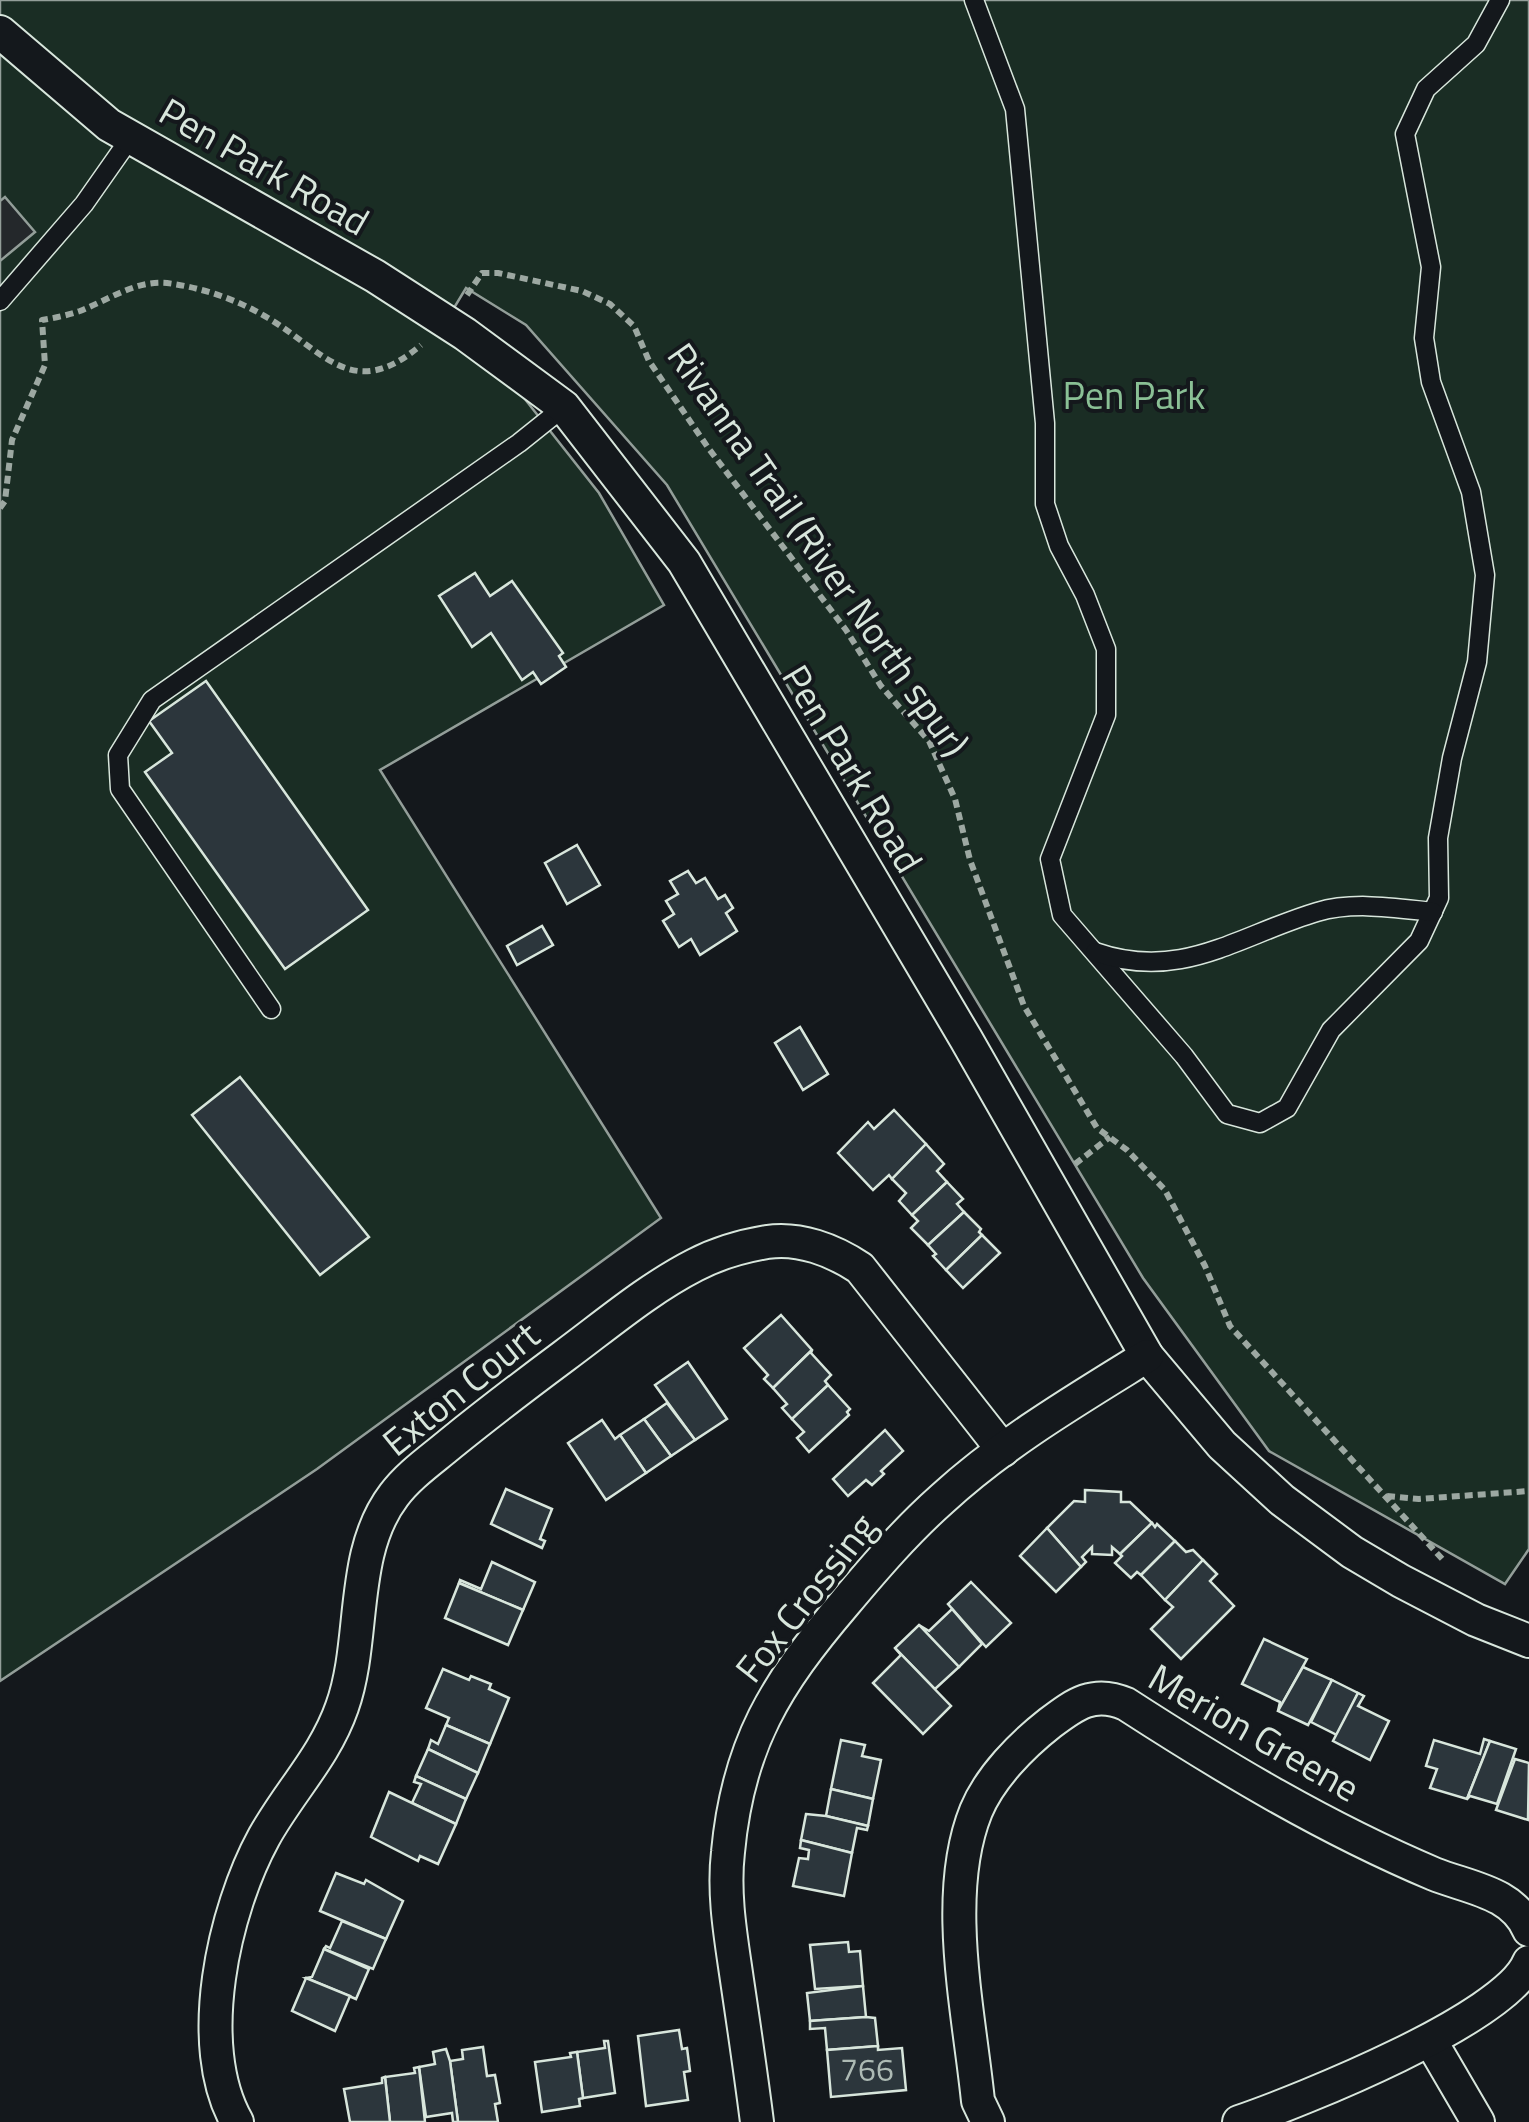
<svg xmlns="http://www.w3.org/2000/svg" width="1529" height="2122" viewBox="0 0 1529 2122" font-family="'Titillium Web',sans-serif">
<rect width="100%" height="100%" fill="#14181c"/>
<!-- green -->
<path fill="#1a2d24" stroke="#939e99" stroke-width="2.5" d="M0,0H1529V1549L1505,1584L1269,1451L1143,1278L667,485L526,325L466,288L446,321L517,389L599,493L664,605L380,770L661,1218L317,1469L0,1681Z"/>
<!-- parking -->
<path fill="#24282b" stroke="#939e99" stroke-width="2.5" d="M5,197L35,232L0,261V201Z"/>
<!-- building -->
<g fill="#2c363c" stroke="#d8e6dc" stroke-width="2.5">
<path d="M475,573L490,596L512,581L563,653L559,656L566,667L541,684L533,672L522,680L491,633L472,647L439,596Z"/>
<path d="M206,681L368,910L285,969L145,772L172,753L149,721Z"/>
<path d="M577,845L600,885L567,904L545,863Z"/>
<path d="M688,871L696,883L705,878L718,899L725,895L733,908L726,913L737,931L700,955L691,939L679,947L663,921L674,914L666,901L678,894L670,881Z"/>
<path d="M542,926L553,945L517,965L507,946Z"/>
<path d="M800,1027L828,1074L803,1090L775,1043Z"/>
<path d="M240,1077L369,1237L320,1275L192,1115Z"/>
<path d="M894,1110L926,1144L892,1179L889,1175L873,1190L838,1153L868,1122L874,1129Z"/>
<path d="M926,1144L944,1164L937,1171L947,1182L912,1215L899,1201L906,1193L892,1179Z"/>
<path d="M947,1182L963,1199L957,1204L964,1212L928,1245L911,1228L918,1221L912,1215Z"/>
<path d="M964,1212L981,1229L979,1232L982,1235L946,1270L933,1256L936,1254L928,1245Z"/>
<path d="M982,1235L1000,1253L963,1288L946,1270Z"/>
<path d="M781,1315L812,1350L773,1388L764,1379L768,1375L744,1348Z"/>
<path d="M812,1350L811,1353L831,1375L825,1381L828,1385L792,1419L782,1408L787,1404L773,1388Z"/>
<path d="M688,1362L727,1419L695,1440L655,1385Z"/>
<path d="M828,1385L850,1409L847,1412L849,1415L809,1452L797,1438L804,1432L792,1419Z"/>
<path d="M667,1403L695,1440L671,1456L644,1419Z"/>
<path d="M644,1419L671,1456L646,1473L620,1435Z"/>
<path d="M602,1420L615,1439L620,1435L646,1473L606,1500L568,1443Z"/>
<path d="M885,1430L903,1451L881,1471L884,1474L872,1485L866,1480L848,1496L833,1479Z"/>
<path d="M506,1489L552,1509L540,1539L545,1541L542,1548L491,1524Z"/>
<path d="M1085,1490L1121,1492V1502H1130L1152,1523L1120,1554L1112,1547V1555L1092,1554V1547L1082,1557L1086,1562L1081,1567L1047,1528L1074,1501L1085,1502Z"/>
<path d="M1152,1523L1155,1527L1157,1524L1175,1541L1141,1575L1137,1572L1131,1578L1115,1563L1122,1556L1120,1554Z"/>
<path d="M1047,1528L1081,1567L1056,1592L1020,1556Z"/>
<path d="M1175,1541L1186,1552L1193,1550L1203,1560L1165,1600L1141,1575Z"/>
<path d="M1203,1560L1217,1574L1210,1581L1234,1606L1181,1659L1151,1629L1173,1607L1165,1600Z"/>
<path d="M492,1562L535,1582L523,1610L459,1583L460,1580L481,1589Z"/>
<path d="M971,1582L1011,1623L986,1647L948,1604Z"/>
<path d="M459,1583L523,1610L508,1645L445,1618Z"/>
<path d="M952,1609L982,1644L959,1667L919,1625L929,1631Z"/>
<path d="M919,1625L959,1667L935,1689L895,1648Z"/>
<path d="M1264,1639L1307,1659L1278,1711L1280,1702L1242,1684Z"/>
<path d="M895,1648L951,1706L923,1734L873,1683L901,1655Z"/>
<path d="M1303,1667L1332,1680L1308,1725L1278,1711Z"/>
<path d="M443,1669L469,1680L471,1676L491,1684L489,1689L509,1698L490,1744L446,1725L449,1718L426,1708Z"/>
<path d="M1332,1680L1358,1693L1337,1735L1311,1722Z"/>
<path d="M1358,1693L1364,1696L1358,1706L1389,1721L1370,1760L1333,1741Z"/>
<path d="M446,1725L490,1744L478,1773L428,1749L431,1740L438,1744Z"/>
<path d="M1484,1739L1490,1741L1467,1799L1430,1788L1437,1769L1426,1766L1434,1740L1480,1754Z"/>
<path d="M841,1740L865,1745L862,1756L881,1760L873,1799L831,1789Z"/>
<path d="M1490,1741L1516,1749L1497,1804L1470,1796L1467,1799Z"/>
<path d="M428,1749L478,1773L466,1799L416,1776Z"/>
<path d="M1515,1759L1529,1763L1528,1820L1496,1810Z"/>
<path d="M416,1776L466,1799L456,1824L412,1803L421,1784L414,1782Z"/>
<path d="M831,1789L873,1799L868,1826L826,1816Z"/>
<path d="M389,1792L456,1824L438,1864L420,1856L418,1861L371,1837Z"/>
<path d="M806,1814L826,1816L868,1826L867,1830L857,1828L852,1853L801,1840Z"/>
<path d="M801,1840L852,1853L844,1896L793,1886L799,1858L808,1859L809,1850L800,1848Z"/>
<path d="M336,1873L364,1884L366,1880L403,1901L386,1939L320,1911Z"/>
<path d="M342,1921L386,1939L373,1969L324,1949L326,1946L330,1948Z"/>
<path d="M848,1942L849,1952L860,1951L863,1986L815,1989L810,1945Z"/>
<path d="M324,1949L369,1969L356,1999L306,1978L312,1977Z"/>
<path d="M306,1978L350,1996L335,2031L292,2011Z"/>
<path d="M863,1986L866,2017L810,2021L807,1993Z"/>
<path d="M866,2017L875,2018L878,2046L827,2050L825,2028L810,2029V2021Z"/>
<path d="M679,2030L682,2049L687,2048L690,2071L684,2072L688,2100L646,2106L638,2036Z"/>
<path d="M604,2041H608L615,2093L583,2098L577,2052L605,2048Z"/>
<path d="M878,2046V2050L902,2048L906,2090L831,2097L827,2050Z"/>
<path d="M483,2047L487,2076L495,2075L500,2103L495,2104L498,2122H458L450,2061L463,2059L462,2050Z"/>
<path d="M446,2049L450,2061L458,2122H453L452,2113L426,2117L419,2067L435,2064L433,2052Z"/>
<path d="M577,2052L583,2098L579,2099L580,2106L542,2112L535,2062L571,2057L570,2053Z"/>
<path d="M419,2067L425,2122H390L385,2077L415,2073L414,2068Z"/>
<path d="M385,2077L390,2122H350L344,2089L382,2083V2078Z"/>
</g>
<g fill="none" stroke-linecap="round" stroke-linejoin="round">
<!-- lane casing -->
<g stroke="#d8e6dc" stroke-width="21">
<g id="lane">
<path d="M974,0L1015,109L1045,423V504L1059,546L1085,595L1106,649V715L1050,859L1062,915L1184,1056L1227,1114L1260,1123L1287,1108L1331,1030L1419,941L1439,898L1438,838L1452,758L1477,662L1485,575L1471,492L1431,382L1424,338L1431,267L1405,134L1426,89L1476,44L1500,0"/>
<path d="M0,301L84,204L131,137"/>
<path d="M1095,952C1181,982 1237,936 1317,912C1354,901 1395,908 1433,912"/>
<path d="M271,1009L120,789L118,755L152,700L519,443L564,407"/>
</g>
</g>
<!-- street casing -->
<g stroke="#d8e6dc" stroke-width="36">
<g id="street">
<path d="M0,32L109,125L375,276L465,334L564,407L684,562L966,1039L1147,1356L1222,1445L1282,1500L1352,1552L1401,1581L1476,1620L1529,1641"/>
<path d="M1430,2040L1478,2122"/>
<path d="M237,2122C193,2045 224,1910 264,1837C289,1792 325,1756 342,1707C366,1640 349,1554 394,1495C409,1475 431,1460 450,1444C487,1414 525,1385 564,1356C606,1325 648,1289 695,1265C716,1254 743,1246 767,1242C799,1237 833,1250 860,1268L1003,1450"/>
<path d="M757,2122C751,2075 744,2027 737,1980C731,1938 723,1895 728,1852C738,1744 776,1684 844,1604C875,1567 906,1531 942,1499C1003,1443 1076,1400 1147,1356"/>
<path d="M988,2122L978,2101C969,2012 942,1895 976,1811C990,1777 1022,1745 1050,1723C1075,1704 1094,1690 1126,1704C1225,1768 1325,1828 1434,1874C1469,1888 1513,1892 1529,1930"/>
<path d="M1239,2122C1300,2101 1506,2019 1529,1962"/>
</g>
</g>
<!-- path -->
<g stroke="#9da8a2" stroke-width="6" stroke-dasharray="8 5" stroke-linecap="butt">
<path d="M467,295L482,273H498L582,291L610,304L634,326L649,361L709,449L846,630L881,686L929,741L955,799L970,860L1024,1006L1097,1128L1127,1150L1165,1190L1205,1266L1230,1326L1445,1562"/>
<path d="M0,508L5,501L12,440L45,365L42,320C55,318 68,315 80,311C108,300 136,280 167,283C203,288 236,299 268,318C325,352 353,403 421,345"/>
<path d="M1075,1164L1110,1137"/>
<path d="M1387,1496L1419,1499L1529,1491"/>
</g>
<!-- lane -->
<use href="#lane" stroke="#14181c" stroke-width="18"/>
<!-- street -->
<use href="#street" stroke="#14181c" stroke-width="32"/>
</g>
<g text-anchor="middle" stroke-width="8" stroke-linejoin="round" paint-order="stroke">
<!-- number labels -->
<g font-size="32" fill="#adbab4">
<text x="867" y="2081">766</text>
</g>
<!-- street labels -->
<g font-size="38" fill="#d8e6dc" stroke="#14181c">
<text transform="translate(264 167) rotate(30)" y="13">Pen Park Road</text>
<text transform="translate(818 550) rotate(55)" y="13">Rivanna Trail (River North spur)</text>
<text transform="translate(852 769) rotate(59)" y="13">Pen Park Road</text>
<text transform="translate(461 1389) rotate(-39)" y="13">Exton Court</text>
<text transform="translate(806 1598) rotate(-52)" y="13">Fox Crossing</text>
<text transform="translate(1254 1733) rotate(30)" y="13">Merion Greene</text>
</g>
<!-- park labels -->
<g font-size="38" fill="#8ac095" stroke="#14181c">
<text x="1134" y="409">Pen Park</text>
</g>
</g>
</svg>
